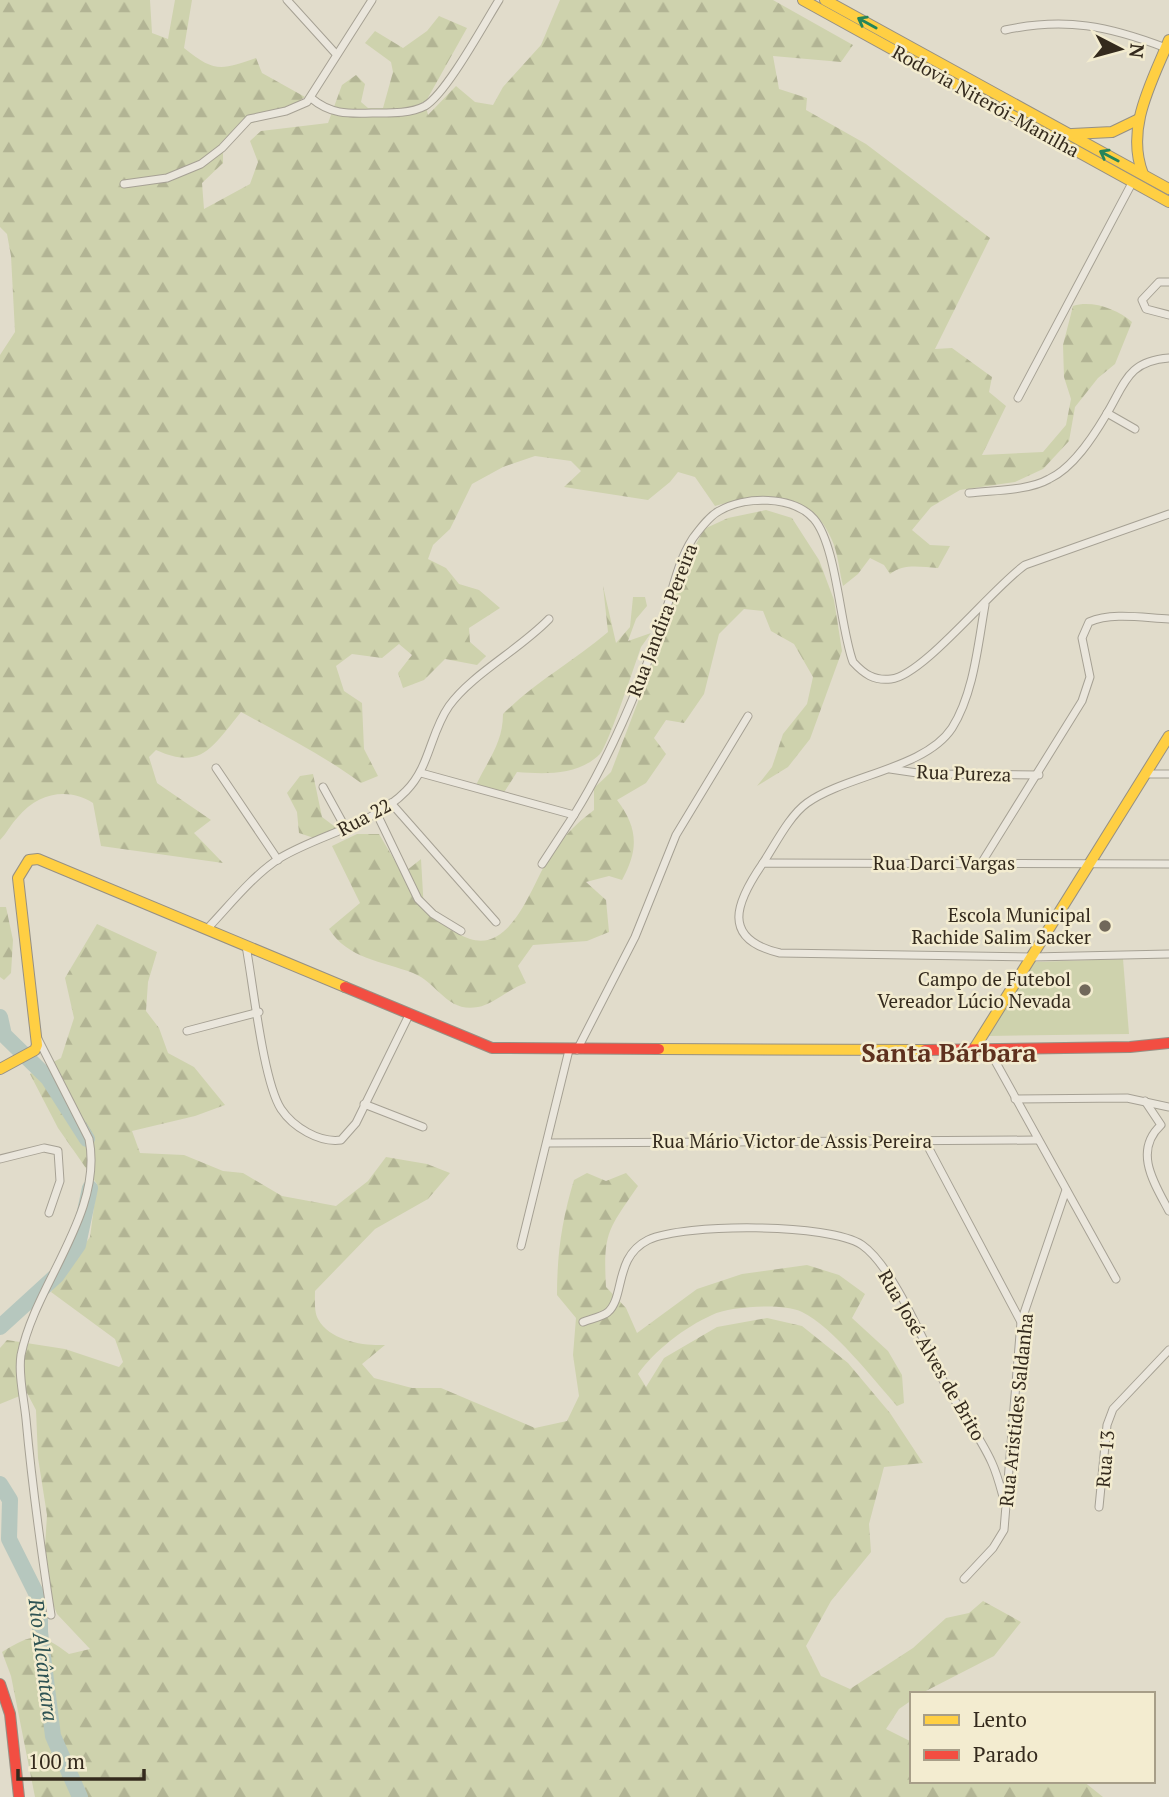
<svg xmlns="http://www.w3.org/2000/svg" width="1169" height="1797" viewBox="0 0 1169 1797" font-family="'PT Serif',serif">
<defs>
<pattern id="forest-firs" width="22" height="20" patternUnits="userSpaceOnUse" patternTransform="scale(1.75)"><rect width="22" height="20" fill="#ced2ad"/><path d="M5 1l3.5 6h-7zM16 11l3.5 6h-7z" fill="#b2b494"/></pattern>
</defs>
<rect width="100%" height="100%" fill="#e1dccb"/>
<!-- forest -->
<g fill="url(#forest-firs)">
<path d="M0,0H150L152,33L168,39L175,0H192L184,48C215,73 221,70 256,58L262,73L305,97L277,115L249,124L223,150V163L202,183L204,209L250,184L258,162L250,141L261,131L328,123L342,85L356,75L365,84L361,102L368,108H383L393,72L391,62L365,43L375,31L403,48L427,31L439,16L467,28L425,103L428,115L456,86L475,102L493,105L503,87L541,45L560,0H773L853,45L841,62L773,56L779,89L807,98L806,110L866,144L990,238L935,349L952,348L992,377L989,392L1006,406L982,455L1043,452L1066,425L1071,399L1064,377L1063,345L1073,306C1092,300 1117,309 1132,322L1115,364L1098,378L1075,407L1069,441L1043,469L1015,482L960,490L931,507L912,530L930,545L950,546L938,568C920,567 904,563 890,574L884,565L870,558L858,574L843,586C839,570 838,552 831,538C808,487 761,493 715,506L695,477L678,472L670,482L648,500L564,487L581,471L571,461L535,456L503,467L472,484L450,529L433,545L428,559L446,568L459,584L479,590L500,608L469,628L470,642L486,656L477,665L445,659L424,680L403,688L398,673L412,655L399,644L382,658L352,654L336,666L344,691L362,703L364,749L378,776L361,783C323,755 283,735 241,712C213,746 202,771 156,750L149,757L157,783L211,820L194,833L223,863L101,846L93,803C68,787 38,793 18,817C11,824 7,833 0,840V355L15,332L11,256L7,234L0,227Z"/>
<path d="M766,510L792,518L819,560L834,600L842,651L810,739L788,767L757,786L772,767L783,734L807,704L813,677L794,644L771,631L763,611L744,609L719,634L704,694L684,723L666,720L654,738L666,754L646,783L617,800C638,828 639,849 622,880L609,876L586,882L606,900L609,932L587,941L533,945L518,966L526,983C510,988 492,1005 478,1007C447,1013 438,983 413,973C382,961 348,959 329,929L360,903L332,846L357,834H379L398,866L406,871L421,859L424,911C438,921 453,933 470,939C511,952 531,888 547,861C560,840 574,825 594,810V788L611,772L666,629L678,578L704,529L728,518Z"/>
<path d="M603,586L616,643L630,627L633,597H645L647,606L636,619L628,641L651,633L641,647C635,664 608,746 600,754C578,776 544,774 517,772L503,794L476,785C488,760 503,743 503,714C535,682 574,661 608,632Z"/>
<path d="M313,774L322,817L338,829L314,838L299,833L297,812L287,793L300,776Z"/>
<path d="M0,907H6L13,940L11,973L4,980L0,977Z"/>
<path d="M97,924L157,952L148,982L146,1011L159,1028L168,1053L194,1067L225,1105L195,1116L132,1131L140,1153L184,1155L223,1171L243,1173L282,1196L336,1206L368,1181L386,1157L427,1164L450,1173L428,1199L375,1229L315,1291C315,1299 314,1312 318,1319C330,1341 364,1346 385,1345L362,1364L374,1378L412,1388H441L535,1428L567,1421L579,1396L573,1355L576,1318L557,1295C557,1254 562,1219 574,1180L587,1173L606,1181L626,1173L638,1186C608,1230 603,1232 606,1287L626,1308L637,1333L697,1289L742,1274L807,1265L839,1275L865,1294L852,1318L888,1351L902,1375L904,1403L897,1406C874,1380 833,1327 802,1312C783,1303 731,1306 712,1315C685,1327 655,1350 638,1374L646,1387L664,1358L717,1327L767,1318L802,1326L848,1363L890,1413L923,1463L884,1467L869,1524L871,1552L831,1601L806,1646L821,1676L850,1689L913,1648L946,1618L969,1613L983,1601L1021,1622L994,1656L920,1694H912V1700L899,1709L886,1729L912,1742V1781H1083L1103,1797H35L11,1676L2,1652C34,1633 39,1632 69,1654L90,1649L57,1614L51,1599L44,1562L47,1515L38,1458L36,1410L27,1393L0,1404V1348L7,1340L65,1349L119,1367L123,1362L115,1339L51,1292L90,1237L97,1184L58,1128L30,1074L61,1058L74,1018L65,978Z"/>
</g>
<!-- green -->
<path fill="#ced2ad" d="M1123,959L1129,1034L987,1036L1035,962Z"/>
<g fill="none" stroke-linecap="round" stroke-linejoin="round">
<!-- river -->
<g stroke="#b6c7be" stroke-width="16">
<path d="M0,1017L4,1035L48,1078L87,1139"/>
<path d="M0,1327L57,1275L78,1245L90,1188"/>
<path d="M0,1484L10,1500L9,1539L40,1601V1632L53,1736L80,1797"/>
</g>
<!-- street casing -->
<g stroke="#a6a194" stroke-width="9">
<g id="street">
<path d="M287,0L336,54"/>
<path d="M1005,30C1065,17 1109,26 1166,48"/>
<path d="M311,98C330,114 347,114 372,113C388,113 410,114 425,106C446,94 484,24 499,0"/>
<path d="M124,184L167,178L201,164L222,148L249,119L286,111L307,102L372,0"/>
<path d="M1169,282H1159L1142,300L1146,309L1169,315"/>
<path d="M1018,398L1132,183"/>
<path d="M1107,413L1135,429"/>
<path d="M969,493C993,490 1028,491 1049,479C1073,468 1093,437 1106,415C1125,384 1127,361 1169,358"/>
<path d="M216,768L278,860"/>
<path d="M890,769L924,774L1039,775"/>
<path d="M421,773L574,815C610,757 637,692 661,627C671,598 676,564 693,538C700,529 709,516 719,511C744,496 793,495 814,519C837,546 840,628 853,662C864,674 874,681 891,679C923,676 993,587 1025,565L1169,514"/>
<path d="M1145,774H1169"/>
<path d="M323,787L345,827"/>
<path d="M391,803L496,922"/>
<path d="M376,812L418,899L433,914L461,931"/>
<path d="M982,862L1082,701L1090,677L1082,638L1089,622C1112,612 1144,618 1169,619"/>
<path d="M763,863C775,845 789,816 807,803C846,775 925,769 952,728C974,693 978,644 985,605"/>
<path d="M542,864L574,815"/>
<path d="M1169,864L763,863C736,902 720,939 780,953L1032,957L1169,954"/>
<path d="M207,929C229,906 253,875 280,858C320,834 373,825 406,791C430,767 430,733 449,706C472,674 519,650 549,619"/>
<path d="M246,946C253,983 263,1081 281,1109C293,1127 319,1143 341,1140L356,1123L410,1013"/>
<path d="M187,1031L259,1012"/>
<path d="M38,1039L89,1139C104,1213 35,1284 21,1355C18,1374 24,1399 26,1419C32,1485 41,1550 51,1615"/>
<path d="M577,1050L635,937L676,835L748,716"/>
<path d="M989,1050L1116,1279"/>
<path d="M1015,1099L1127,1098L1169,1107"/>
<path d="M1145,1101L1161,1125C1133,1151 1154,1183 1169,1211"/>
<path d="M364,1104L423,1127"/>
<path d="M925,1141L1021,1322"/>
<path d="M547,1143L1037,1140"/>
<path d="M0,1159L44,1148L58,1151L60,1181L49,1213"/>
<path d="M521,1246L569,1050"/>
<path d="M583,1322C590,1319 602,1317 608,1312C625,1297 614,1257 648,1240C684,1223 829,1223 862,1245C894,1267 927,1350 946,1386C961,1412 980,1436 992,1463C998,1476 1001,1490 1005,1504"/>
<path d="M1099,1507L1107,1425L1113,1409L1169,1350"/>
<path d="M964,1579L993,1548L1004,1530L1021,1322L1066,1190"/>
</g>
</g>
<!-- slow casing -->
<g stroke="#969084" stroke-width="12">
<g id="slow">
<path d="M803,0L1169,202"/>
<path d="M825,0L1169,189"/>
<path d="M1072,134L1112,132L1139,119"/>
<path d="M1143,174C1125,128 1152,82 1169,40"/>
<path d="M659,1049L925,1050"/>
<path d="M974,1049L1169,736"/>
<path d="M0,1069L35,1050L37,1045L18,878L29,860L38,859L345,987"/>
</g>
</g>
<!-- jam casing -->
<g stroke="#969084" stroke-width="12">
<g id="jam">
<path d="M345,987L492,1048L659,1049"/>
<path d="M925,1050L1130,1047L1169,1043"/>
<path d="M0,1684L10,1714L19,1797"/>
</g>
</g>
<!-- street -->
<use href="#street" stroke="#eae6dc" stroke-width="7"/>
<!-- slow -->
<use href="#slow" stroke="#ffcf43" stroke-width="10"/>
<!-- jam -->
<use href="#jam" stroke="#f24e42" stroke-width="10"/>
</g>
<!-- one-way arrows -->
<defs><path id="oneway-shaft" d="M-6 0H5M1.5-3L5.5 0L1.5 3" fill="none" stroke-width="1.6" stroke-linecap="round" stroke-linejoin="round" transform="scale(1.75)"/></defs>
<g stroke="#25855a">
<use href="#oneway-shaft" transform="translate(867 23) rotate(-151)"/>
<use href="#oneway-shaft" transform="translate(1109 156) rotate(-152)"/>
</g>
<!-- markers -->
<g fill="#71685a" stroke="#f3ecd0" stroke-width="2.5">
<circle cx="1105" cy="926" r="7"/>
<circle cx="1085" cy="990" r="7"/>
</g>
<g text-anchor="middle" stroke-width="5" stroke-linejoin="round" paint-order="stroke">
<!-- street labels -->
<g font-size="19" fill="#342a1d" stroke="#f3ecd0">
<text transform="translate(986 101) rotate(29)" y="7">Rodovia Niterói-Manilha</text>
<text transform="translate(662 620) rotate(-69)" y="7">Rua Jandira Pereira</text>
<text transform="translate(964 773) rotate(2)" y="7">Rua Pureza</text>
<text transform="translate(364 817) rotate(-28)" y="7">Rua 22</text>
<text x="944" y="870">Rua Darci Vargas</text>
<text x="792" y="1148">Rua Mário Victor de Assis Pereira</text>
<text transform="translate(932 1355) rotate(60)" y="7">Rua José Alves de Brito</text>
<text transform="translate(1016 1410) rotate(-84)" y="7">Rua Aristides Saldanha</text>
<text transform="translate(1105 1459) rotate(-85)" y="7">Rua 13</text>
</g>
<!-- poi labels -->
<g font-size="19" fill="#342a1d" stroke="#f3ecd0" text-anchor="end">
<text x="1091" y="922">Escola Municipal<tspan x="1091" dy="22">Rachide Salim Sacker</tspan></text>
<text x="1071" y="986">Campo de Futebol<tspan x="1071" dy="22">Vereador Lúcio Nevada</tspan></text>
</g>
<!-- water labels -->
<g font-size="21" font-style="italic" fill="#2d5253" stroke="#f3ecd0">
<text transform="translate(43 1660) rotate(83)" y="7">Rio Alcântara</text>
</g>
<!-- district labels -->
<g font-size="26" font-weight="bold" fill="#5f311e" stroke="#f3ecd0">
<text x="949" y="1062">Santa Bárbara</text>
</g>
</g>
<!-- legend -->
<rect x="910" y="1692" width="245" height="91" fill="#f3ecd0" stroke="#a79e88" stroke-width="2"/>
<rect x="924" y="1715" width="35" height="10" fill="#ffcf43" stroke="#a79e88" stroke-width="2"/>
<text x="973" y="1727" font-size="21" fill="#342a1d">Lento</text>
<rect x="924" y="1750" width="35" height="10" fill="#f24e42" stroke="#a79e88" stroke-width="2"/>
<text x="973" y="1762" font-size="21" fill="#342a1d">Parado</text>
<!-- north arrow -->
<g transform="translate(1120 49) rotate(96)" stroke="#f3ecd0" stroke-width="5" paint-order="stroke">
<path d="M0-5L12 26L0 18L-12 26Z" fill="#342a1d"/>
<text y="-10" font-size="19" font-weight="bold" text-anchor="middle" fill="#342a1d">N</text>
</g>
<!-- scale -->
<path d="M18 1769v10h126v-10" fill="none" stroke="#342a1d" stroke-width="3.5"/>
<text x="28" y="1769" font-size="21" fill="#342a1d" stroke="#f3ecd0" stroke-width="5" paint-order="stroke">100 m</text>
</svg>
